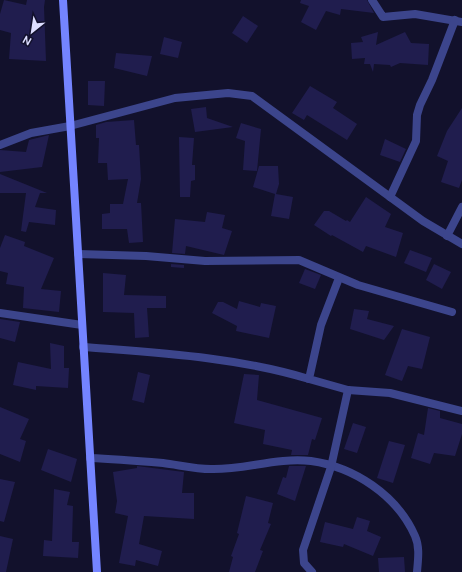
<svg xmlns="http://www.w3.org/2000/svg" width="462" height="572" viewBox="0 0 462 572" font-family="Ubuntu,sans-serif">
<rect width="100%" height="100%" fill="#12112c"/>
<!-- building -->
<g fill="#201d4e">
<path d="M4,0L26,5L27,0H45L44,7L46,61L9,59L11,33L0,30V14Z"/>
<path d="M301,0H367L374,13L341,9L340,15L326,11L316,30L301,22L309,6L300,3Z"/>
<path d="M243,16L258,26L247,43L232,33Z"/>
<path d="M378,32L376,45L405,32L411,43L429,44L428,65L400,63L391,67L390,65L374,64L373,72L370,64H364L365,58L352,59L351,43L363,42L361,37Z"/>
<path d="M164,37L182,42L178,58L160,54Z"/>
<path d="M116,53L152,56L147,76L114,68Z"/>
<path d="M88,81H105L104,106L88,105Z"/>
<path d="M310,86L337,102L333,108L357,124L347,140L307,115L304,120L292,113Z"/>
<path d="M206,107L207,118L233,127L195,132L191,109Z"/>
<path d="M462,108V180L459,188L441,182L448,161L437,156L447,131Z"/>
<path d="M134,120L136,145H139L141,179L137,203H141L143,242L129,243L127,229H102V214L110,213V204H123L128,179L108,180L107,163H98L99,138H96V125L106,122Z"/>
<path d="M241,123L261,129L257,171L243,170L245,141L236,138Z"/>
<path d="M49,135L42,167L0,172V150L26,152L29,140Z"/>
<path d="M179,137L194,138L192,165H195V180L191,181L190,197H180Z"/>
<path d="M385,139L406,149L400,162L380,155Z"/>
<path d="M259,166H278L279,184L276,194L293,197L289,219L271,216L275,194L253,187Z"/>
<path d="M0,174L47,193H40L35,207L56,210L55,225L29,222L26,232L21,231L26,193H0Z"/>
<path d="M366,197L391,214L385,227L403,233L396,257L366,246L363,252L332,235L331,236L314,225L324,211H329L346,221L347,220L350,222Z"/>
<path d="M207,212L225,215L222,228L232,231L224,255L186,246L185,254L172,253L175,219L205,222Z"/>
<path d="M5,235L25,242L24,246L54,258L41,289L61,291L59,312L23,308L24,287L6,284L8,273L0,271V248Z"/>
<path d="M410,250L432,258L426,272L404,263Z"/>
<path d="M171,264L184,265V268L171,267Z"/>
<path d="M434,264L451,272L442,289L426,280Z"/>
<path d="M305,269L321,275L315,289L299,283Z"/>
<path d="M103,273L126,275L124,295L166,296V308H147L149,337L135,338L134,313L103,312Z"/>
<path d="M239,301L260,307L261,303L276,306L269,338L236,331L237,326L212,313L218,302H223L237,309Z"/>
<path d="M354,309L369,311L367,319L394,326L384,340L350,329Z"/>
<path d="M0,319L20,322L15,342L0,338Z"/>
<path d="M402,329L430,337L422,369L408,366L402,381L385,375Z"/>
<path d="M50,343L64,346V368H69L68,388L36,386V390L13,385L18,362L51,369Z"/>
<path d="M138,372L150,375L144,403L132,400Z"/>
<path d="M244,374L259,375L257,400L322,418L315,440L312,439L308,455H291L292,450L263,444L265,430L234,423Z"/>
<path d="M0,407L29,419L20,439L26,441L20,462L0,454Z"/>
<path d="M428,408L440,411V418L462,424V434L455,456L434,453L430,464L411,458L418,433L424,435Z"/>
<path d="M353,423L366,427L357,453L344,449Z"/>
<path d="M389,441L405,445L393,483L377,478Z"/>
<path d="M48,449L77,459L71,482L41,470Z"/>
<path d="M137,466L184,472L182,493H194V519L144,516L139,544L162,551L158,566L136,560L135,566L119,563L128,516L115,513L117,501L113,472L137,468Z"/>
<path d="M289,466H306L295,501L277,494L283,477L286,478Z"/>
<path d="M0,479L15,482L4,522L0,521Z"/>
<path d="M54,489L70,492L67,505L73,506L72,542H79L78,558L43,556L44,540L52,541Z"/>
<path d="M246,496L273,503L268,523L271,524L260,550L263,551L255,572H229L233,557L231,556L239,534L237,533Z"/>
<path d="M357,517L370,521L367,531L381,537L373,556L344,544L343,547L320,542L325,522L353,529Z"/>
<path d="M0,536L13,539L6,572H0Z"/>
<path d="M404,557L405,572H379L378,558Z"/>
</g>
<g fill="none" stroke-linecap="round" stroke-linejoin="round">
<!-- street -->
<g stroke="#3c458c" stroke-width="8">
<path d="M372,0L383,17L415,14L462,22"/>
<path d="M0,145L31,133L70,126L175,98L228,93L252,96L423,221L462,244"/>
<path d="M390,197L416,141L417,115L420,105L432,80L455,20"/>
<path d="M447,236L462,207"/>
<path d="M78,254L146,256L205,261L299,260L358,285L452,312"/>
<path d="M339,278L321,325L309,379L348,390L390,393L462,411"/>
<path d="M0,313L82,325"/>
<path d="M83,347C159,353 237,357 309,379"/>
<path d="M90,458C115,459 139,461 163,463C179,465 195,469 211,469C244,470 277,457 311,461C354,467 397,495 415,536C420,547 418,560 417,572"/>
<path d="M312,572L304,563L303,550L331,467L348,390"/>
</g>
<!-- secondary -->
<path stroke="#7484ff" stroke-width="8" d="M63,0L97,572"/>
</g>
<!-- north arrow -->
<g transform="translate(32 32) rotate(210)" stroke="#12112c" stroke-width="3" paint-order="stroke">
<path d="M0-3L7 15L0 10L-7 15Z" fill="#dddeff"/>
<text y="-6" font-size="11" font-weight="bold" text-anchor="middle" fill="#dddeff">N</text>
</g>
</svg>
